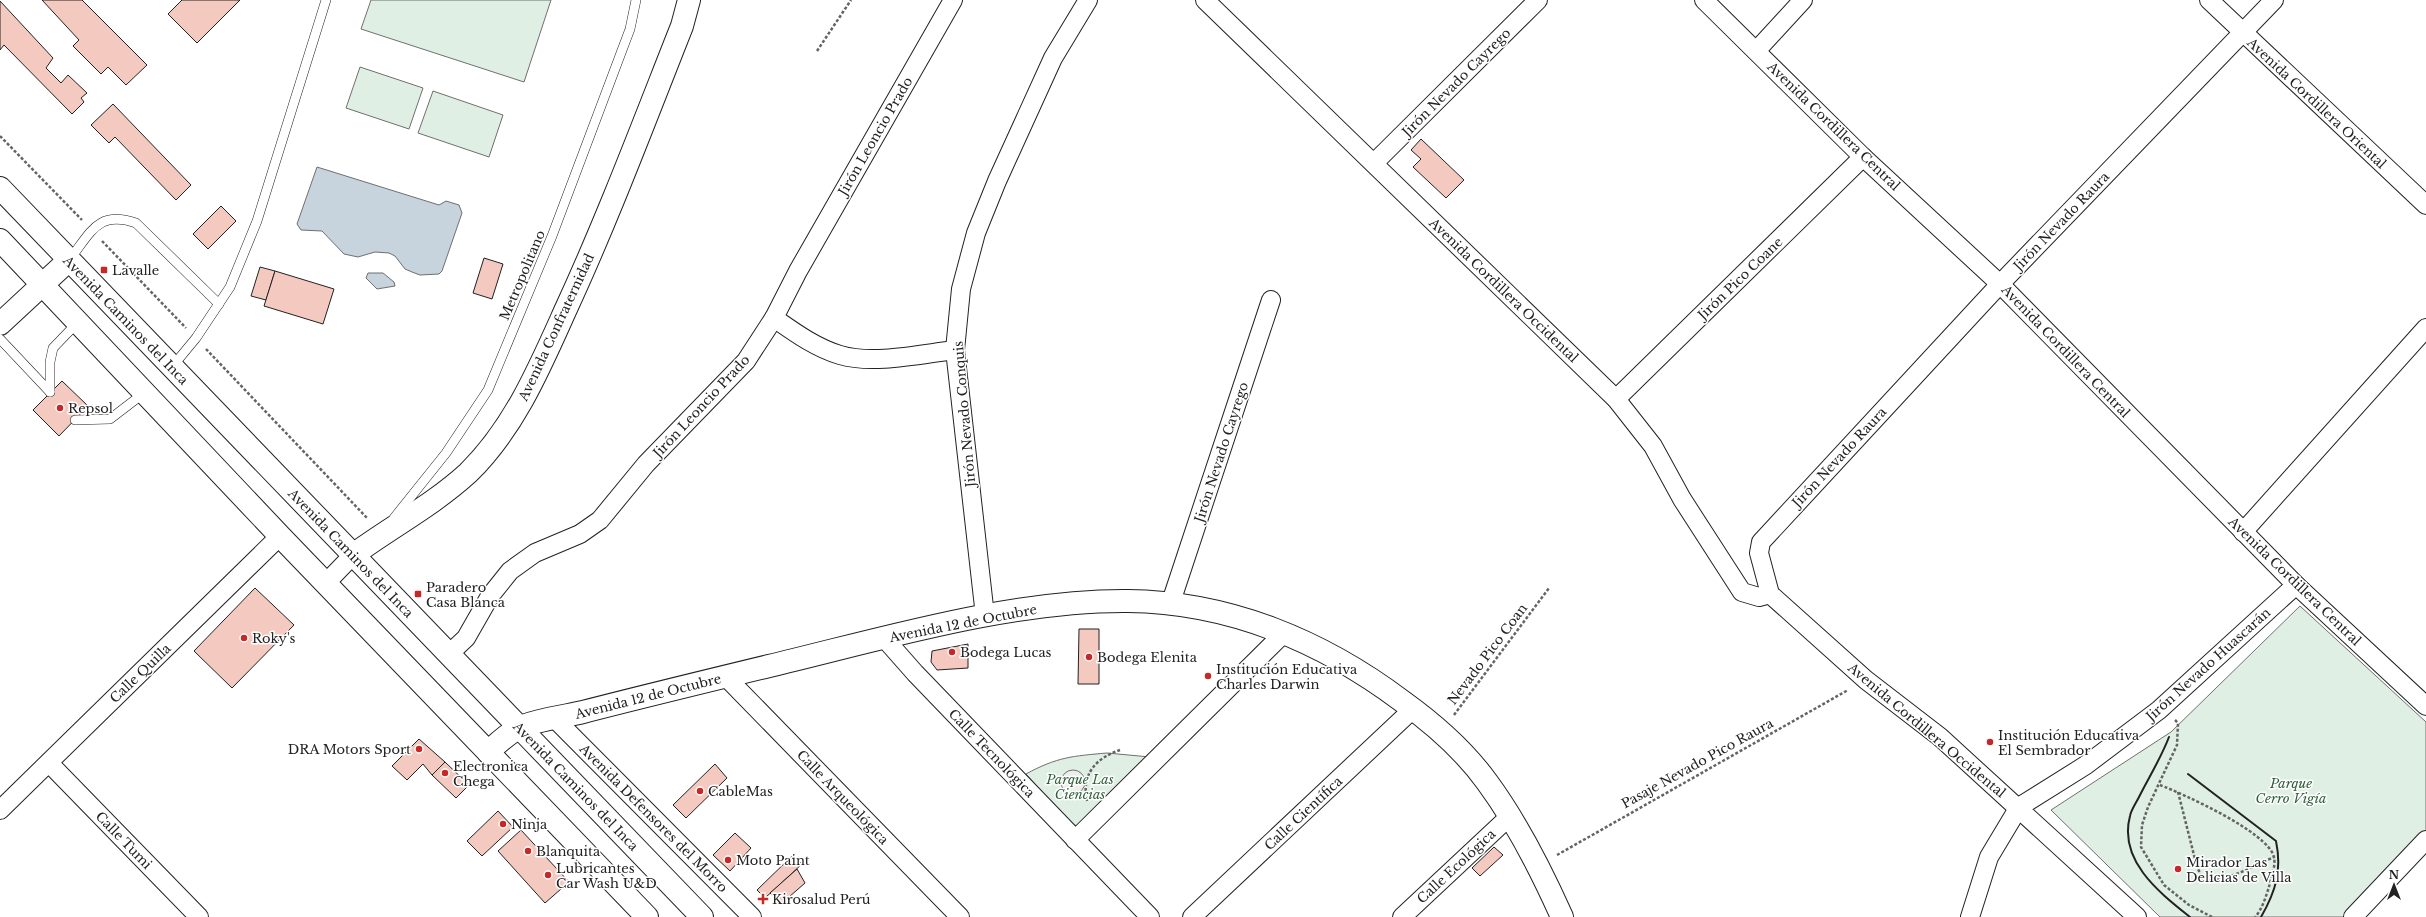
<svg xmlns="http://www.w3.org/2000/svg" width="2426" height="917" viewBox="0 0 2426 917" font-family="'Libre Baskerville',serif">
<rect width="100%" height="100%" fill="#fff"/>
<!-- green -->
<g fill="#e0efe3" stroke="#6f6f6f">
<path d="M371,0H551L524,82L361,29Z"/>
<path d="M360,67L423,88L409,129L346,108Z"/>
<path d="M433,91L503,115L489,157L418,133Z"/>
<path d="M2300,606L2426,722V831L2344,917H2160L2051,810L2171,732Z"/>
<path d="M1107,753L1150,757L1079,827L1070,823L1026,774C1057,757 1073,756 1107,753Z"/>
</g>
<!-- parking -->
<circle fill="#ededed" stroke="#6f6f6f" cx="1073" cy="782" r="12"/>
<!-- water -->
<g fill="#c7d3dd" stroke="#6f6f6f">
<path d="M317,167L439,205L446,201L459,205L462,213L442,271L439,274L420,275L412,272L405,269L395,256L389,253L375,252L358,257L344,254L322,231L301,230L297,224Z"/>
<path d="M368,273H383L394,282L395,286L377,289L366,278Z"/>
</g>
<!-- building -->
<g fill="#f3c9c0" stroke="#222">
<path d="M42,0H82L147,65L126,85L108,67L101,74L73,46L79,40Z"/>
<path d="M182,0H240L197,43L168,14Z"/>
<path d="M0,1L53,58L46,68L61,83L68,75L87,93L81,98L84,102L72,114L4,45L0,50Z"/>
<path d="M113,104L191,185L176,200L115,137L109,143L91,125Z"/>
<path d="M1421,139L1464,180L1446,198L1413,167L1421,159L1411,150Z"/>
<path d="M221,206L236,221L208,249L193,234Z"/>
<path d="M484,258L503,264L492,299L473,293Z"/>
<path d="M260,267L275,271L266,300L251,296Z"/>
<path d="M275,271L334,289L323,324L264,306Z"/>
<path d="M62,381L88,406L59,436L33,410Z"/>
<path d="M255,588L294,625L232,688L194,651Z"/>
<path d="M1079,629H1099V684H1078Z"/>
<path d="M968,644V668L937,670L931,662L932,651Z"/>
<path d="M419,739L445,762L432,775L423,764L407,780L392,766Z"/>
<path d="M445,762L469,785L456,798L432,775Z"/>
<path d="M715,764L727,778L686,818L673,805Z"/>
<path d="M498,811L513,827L482,856L467,841Z"/>
<path d="M521,830L569,882L545,903L498,851Z"/>
<path d="M735,833L751,848L730,871L713,855Z"/>
<path d="M1494,847L1503,855L1480,876L1472,868Z"/>
<path d="M793,855L802,864L765,898L757,890Z"/>
<path d="M797,869L805,883L781,904L770,893Z"/>
</g>
<g fill="none" stroke-linecap="round" stroke-linejoin="round">
<!-- service casing -->
<g stroke="#222" stroke-width="10">
<g id="service">
<path d="M69,260C91,233 97,210 136,223L219,304"/>
<path d="M0,339L50,392"/>
<path d="M172,367L196,338L230,287L257,221L326,0"/>
<path d="M50,392V362L53,348L78,322"/>
<path d="M75,420L110,419L144,393"/>
<path d="M394,518L446,453L488,390L552,236L630,29L636,0"/>
</g>
</g>
<!-- minor casing -->
<g stroke="#222" stroke-width="20">
<g id="minor">
<path d="M1205,0L1616,399L1653,446L1682,499L1742,592L1759,597L1770,594"/>
<path d="M1704,0L1863,157L2000,284L2296,585L2426,706"/>
<path d="M2209,0L2426,205"/>
<path d="M1757,50L1803,0"/>
<path d="M1374,163L1538,0"/>
<path d="M774,318C794,332 816,348 840,355C873,365 921,354 955,350"/>
<path d="M1616,399L1863,157"/>
<path d="M2243,532L2426,328"/>
<path d="M326,583L353,555"/>
<path d="M1170,605L1271,300"/>
<path d="M985,616L955,350L961,289L976,233L997,181L1053,58L1088,0"/>
<path d="M885,639L915,673L1150,917"/>
<path d="M449,654L466,638L490,596L510,571L535,553L580,534L600,520L646,464L746,361L774,318L798,271L953,0"/>
<path d="M725,676L960,917"/>
<path d="M555,719L752,917"/>
<path d="M49,763L199,917"/>
<path d="M0,810L280,536"/>
<path d="M1075,840L1285,632"/>
<path d="M1192,917L1413,709"/>
<path d="M1402,917L1510,816"/>
<path d="M1970,917L1989,857L2019,807L2086,765L2159,710L2296,585"/>
<path d="M2137,917L1940,737L1866,680L1770,594L1759,553L1761,542L2000,284L2274,0"/>
<path d="M2353,917L2426,840"/>
</g>
</g>
<!-- tertiary casing -->
<g stroke="#222" stroke-width="24">
<g id="tertiary">
<path d="M353,555C391,527 433,505 468,473C514,428 539,369 565,311C608,218 644,122 682,26L689,0"/>
<path d="M488,752C497,744 506,735 517,729C530,721 566,716 583,712C645,696 707,681 769,666C882,639 1011,600 1128,601C1229,602 1322,641 1402,701C1434,724 1464,750 1487,782C1518,824 1541,870 1562,917"/>
</g>
</g>
<!-- secondary casing -->
<g stroke="#222" stroke-width="24">
<path id="secondary" d="M0,324L69,260"/>
</g>
<!-- primary casing -->
<g stroke="#222" stroke-width="24">
<g id="primary">
<path d="M0,188L702,917"/>
<path d="M0,240L280,536L647,917"/>
</g>
</g>
<!-- path -->
<g stroke="#646464" stroke-width="2.5" stroke-dasharray="3 2" stroke-linecap="butt">
<path d="M817,51L851,0"/>
<path d="M0,136L82,220"/>
<path d="M102,241L186,328"/>
<path d="M206,349L368,519"/>
<path d="M1454,715L1549,588"/>
<path d="M2175,720L2178,723L2177,745L2148,807L2142,825L2141,847L2164,885L2189,905L2212,917"/>
<path d="M2160,785C2183,794 2268,832 2274,857C2276,866 2271,878 2269,887C2266,896 2262,910 2255,917"/>
<path d="M2178,792L2197,867L2203,879C2216,887 2260,863 2274,857"/>
<path d="M1087,801C1081,774 1096,758 1120,750"/>
<path d="M1557,855L1848,690"/>
</g>
<!-- service -->
<use href="#service" stroke="#fff" stroke-width="9"/>
<!-- minor -->
<use href="#minor" stroke="#fff" stroke-width="18"/>
<!-- tertiary -->
<use href="#tertiary" stroke="#fff" stroke-width="22"/>
<!-- secondary -->
<use href="#secondary" stroke="#fff" stroke-width="22"/>
<!-- primary -->
<use href="#primary" stroke="#fff" stroke-width="22"/>
<!-- wall -->
<g stroke="#222" stroke-width="2">
<path d="M2169,737C2161,758 2149,777 2139,797C2136,803 2131,810 2130,816C2118,861 2160,893 2190,917"/>
<path d="M2188,774L2276,841C2282,870 2276,891 2261,917"/>
</g>
</g>
<!-- markers -->
<g fill="#c62828" stroke="#fff" stroke-width="1.5">
<rect x="100" y="266" width="8" height="8" rx="2"/>
<circle cx="60" cy="408" r="4"/>
<rect x="414" y="590" width="8" height="8" rx="2"/>
<circle cx="244" cy="638" r="4"/>
<circle cx="952" cy="652" r="4"/>
<circle cx="1089" cy="657" r="4"/>
<circle cx="1208" cy="676" r="4"/>
<circle cx="1990" cy="742" r="4"/>
<circle cx="419" cy="749" r="4"/>
<circle cx="445" cy="773" r="4"/>
<circle cx="700" cy="791" r="4"/>
<circle cx="503" cy="824" r="4"/>
<circle cx="528" cy="851" r="4"/>
<circle cx="728" cy="860" r="4"/>
<circle cx="2178" cy="869" r="4"/>
<circle cx="548" cy="875" r="4"/>
<path d="M761 893h4v4h4v4h-4v4h-4v-4h-4v-4h4z"/>
</g>
<g text-anchor="middle" stroke-width="3" stroke-linejoin="round" paint-order="stroke">
<!-- street labels -->
<g font-size="13" fill="#222" stroke="#fff">
<text transform="translate(1456 82) rotate(-45)" y="5">Jirón Nevado Cayrego</text>
<text transform="translate(2317 103) rotate(43)" y="5">Avenida Cordillera Oriental</text>
<text transform="translate(1834 126) rotate(44)" y="5">Avenida Cordillera Central</text>
<text transform="translate(875 136) rotate(-60)" y="5">Jirón Leoncio Prado</text>
<text transform="translate(2061 221) rotate(-46)" y="5">Jirón Nevado Raura</text>
<text transform="translate(522 275) rotate(-67)" y="5">Metropolitano</text>
<text transform="translate(1740 278) rotate(-44)" y="5">Jirón Pico Coane</text>
<text transform="translate(1504 290) rotate(44)" y="5">Avenida Cordillera Occidental</text>
<text transform="translate(126 320) rotate(46)" y="5">Avenida Caminos del Inca</text>
<text transform="translate(556 327) rotate(-65)" y="5">Avenida Confraternidad</text>
<text transform="translate(2066 351) rotate(46)" y="5">Avenida Cordillera Central</text>
<text transform="translate(701 406) rotate(-47)" y="5">Jirón Leoncio Prado</text>
<text transform="translate(964 414) rotate(-95)" y="5">Jirón Nevado Conquis</text>
<text transform="translate(1221 452) rotate(-72)" y="5">Jirón Nevado Cayrego</text>
<text transform="translate(1839 457) rotate(-47)" y="5">Jirón Nevado Raura</text>
<text transform="translate(351 553) rotate(46)" y="5">Avenida Caminos del Inca</text>
<text transform="translate(2295 581) rotate(44)" y="5">Avenida Cordillera Central</text>
<text transform="translate(963 623) rotate(-11)" y="5">Avenida 12 de Octubre</text>
<text transform="translate(1487 654) rotate(-53)" y="5">Nevado Pico Coan</text>
<text transform="translate(2208 664) rotate(-42)" y="5">Jirón Nevado Huascarán</text>
<text transform="translate(140 673) rotate(-44)" y="5">Calle Quilla</text>
<text transform="translate(648 696) rotate(-14)" y="5">Avenida 12 de Octubre</text>
<text transform="translate(1927 730) rotate(40)" y="5">Avenida Cordillera Occidental</text>
<text transform="translate(992 753) rotate(46)" y="5">Calle Tecnológica</text>
<text transform="translate(1697 763) rotate(-29)" y="5">Pasaje Nevado Pico Raura</text>
<text transform="translate(576 786) rotate(46)" y="5">Avenida Caminos del Inca</text>
<text transform="translate(843 797) rotate(46)" y="5">Calle Arqueológica</text>
<text transform="translate(1303 813) rotate(-43)" y="5">Calle Científica</text>
<text transform="translate(654 818) rotate(45)" y="5">Avenida Defensores del Morro</text>
<text transform="translate(124 840) rotate(46)" y="5">Calle Tumi</text>
<text transform="translate(1456 866) rotate(-43)" y="5">Calle Ecológica</text>
</g>
<!-- poi labels -->
<g font-size="13" fill="#222" stroke="#fff" text-anchor="start">
<text x="112" y="275">Lavalle</text>
<text x="68" y="413">Repsol</text>
<text x="426" y="592">Paradero<tspan x="426" dy="15">Casa Blanca</tspan></text>
<text x="252" y="643">Roky's</text>
<text x="960" y="657">Bodega Lucas</text>
<text x="1097" y="662">Bodega Elenita</text>
<text x="1216" y="674">Institución Educativa<tspan x="1216" dy="15">Charles Darwin</tspan></text>
<text x="1998" y="740">Institución Educativa<tspan x="1998" dy="15">El Sembrador</tspan></text>
<text x="411" y="754" text-anchor="end">DRA Motors Sport</text>
<text x="453" y="771">Electronica<tspan x="453" dy="15">Chega</tspan></text>
<text x="708" y="796">CableMas</text>
<text x="511" y="829">Ninja</text>
<text x="536" y="856">Blanquita</text>
<text x="736" y="865">Moto Paint</text>
<text x="2186" y="867">Mirador Las<tspan x="2186" dy="15">Delicias de Villa</tspan></text>
<text x="556" y="873">Lubricantes<tspan x="556" dy="15">Car Wash U&amp;D</tspan></text>
<text x="772" y="904">Kirosalud Perú</text>
</g>
<!-- park labels -->
<g font-size="13" font-style="italic" fill="#2f5e38" stroke="#fff">
<text x="1080" y="784">Parque Las<tspan x="1080" dy="15">Ciencias</tspan></text>
<text x="2291" y="788">Parque<tspan x="2291" dy="15">Cerro Vigía</tspan></text>
</g>
</g>
<!-- north arrow -->
<g transform="translate(2394 885)" stroke="#ffffff" stroke-width="3" paint-order="stroke">
<path d="M0-3L7 15L0 10L-7 15Z" fill="#222222"/>
<text y="-6" font-size="11" font-weight="bold" text-anchor="middle" fill="#222222">N</text>
</g>
</svg>
